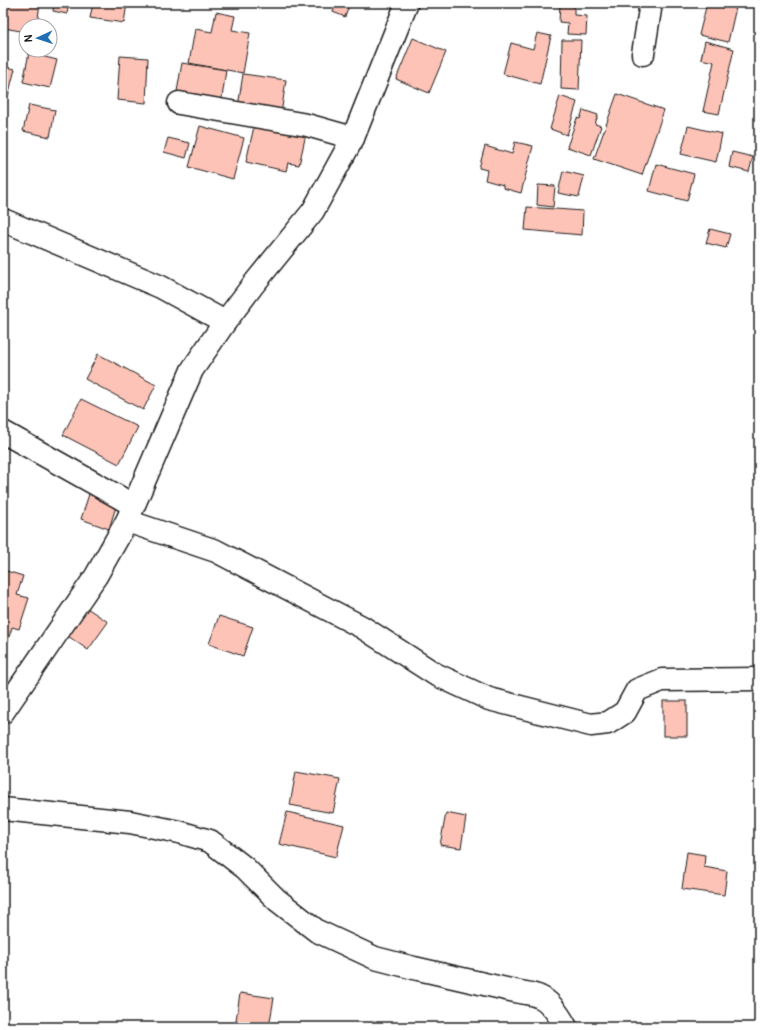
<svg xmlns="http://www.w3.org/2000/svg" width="762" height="1030" viewBox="0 0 762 1030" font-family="Pangolin,sans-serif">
<rect width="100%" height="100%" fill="#fff"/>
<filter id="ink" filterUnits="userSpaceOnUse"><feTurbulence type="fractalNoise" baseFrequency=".025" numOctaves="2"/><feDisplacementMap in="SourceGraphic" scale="8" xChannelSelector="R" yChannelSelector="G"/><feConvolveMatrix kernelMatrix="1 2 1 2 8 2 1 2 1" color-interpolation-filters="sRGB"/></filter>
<g filter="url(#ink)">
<!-- building -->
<g fill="#fec3b7" stroke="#1c1c1c">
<path d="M8,3H40L37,26H26V32L4,28Z"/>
<path d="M54,3H69L67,14L53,11Z"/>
<path d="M70,3H88V6Z"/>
<path d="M93,3H127L124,23L90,18Z"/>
<path d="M313,3H327L326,6Z"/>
<path d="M336,3H350L345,17L333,12Z"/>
<path d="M707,3H737L728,42L699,35Z"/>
<path d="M560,4L574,5V15L587,16L586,35L567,34L568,23L559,22Z"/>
<path d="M216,12L235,16L232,30L250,33L243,73L189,63L195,29L212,32Z"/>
<path d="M537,33L551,36L540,84L503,74L511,43L533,49Z"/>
<path d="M413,38L446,52L429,93L396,79Z"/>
<path d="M562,40H581L579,90L561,89Z"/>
<path d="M705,41L734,49L719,114L703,111L714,62L701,59Z"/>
<path d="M29,53L57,60L50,88L23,82Z"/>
<path d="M120,56L148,58L146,103L117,100Z"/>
<path d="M182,63L226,70L221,105L176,97Z"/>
<path d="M3,66L15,69L8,96L3,95Z"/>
<path d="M243,74L286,80L281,114L238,107Z"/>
<path d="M617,94L664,110L642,175L594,159Z"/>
<path d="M560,96L577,102L567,135L550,129Z"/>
<path d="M29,105L55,110L50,137L23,131Z"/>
<path d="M583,110L598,115L595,124L601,126L591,155L567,147L577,118L580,119Z"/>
<path d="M255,122L306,134L299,165L288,163L286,171L246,162Z"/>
<path d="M200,126L244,138L233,179L189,167Z"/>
<path d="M688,126L722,134L716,162L681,154Z"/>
<path d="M168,138L190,143L186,158L164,152Z"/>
<path d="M515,142L533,146L521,193L503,188V185L485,180L487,170L479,168L485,146L512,154Z"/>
<path d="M732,152L753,157L749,172L729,167Z"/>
<path d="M656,164L694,174L687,201L649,191Z"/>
<path d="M563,171L584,176L579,197L558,193Z"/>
<path d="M538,185L555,186L553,207L537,205Z"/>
<path d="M527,207L583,211L582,235L525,230Z"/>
<path d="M710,229L730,234L726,248L706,243Z"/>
<path d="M98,354L156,385L143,410L85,379Z"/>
<path d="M81,399L138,427L119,464L63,435Z"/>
<path d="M90,491L118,500L109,529L81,519Z"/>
<path d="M3,570L23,576L17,595L29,598L19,629L12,627L7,644L3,643Z"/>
<path d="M87,608L108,622L88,650L68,636Z"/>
<path d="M219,616L253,627L243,656L209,644Z"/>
<rect x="663" y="701" width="24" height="35"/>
<path d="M296,771L340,779L333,813L290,805Z"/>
<path d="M287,812L344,825L336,857L279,844Z"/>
<path d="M446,813L466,817L461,848L440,845Z"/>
<path d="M687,852L705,855L704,867L727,871L724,895L682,889Z"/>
<path d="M240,993L274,998L269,1027H235Z"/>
</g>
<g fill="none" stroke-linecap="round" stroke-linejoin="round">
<!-- street casing -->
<g stroke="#1c1c1c" stroke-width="25">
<g id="street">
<path d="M643,54L651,3"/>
<path d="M179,103L307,125L353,138"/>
<path d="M3,220L161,287L225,322"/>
<path d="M3,432L133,505"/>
<path d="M127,521L216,551L362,627L435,674L489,699L591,725L608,723L625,712L637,690L662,680L759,679"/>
<path d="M3,809L130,822L179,832L210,841L245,868L277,900L317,931L375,958L414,968L515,991C523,993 532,993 540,997C550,1001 561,1018 566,1027"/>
</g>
</g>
<!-- secondary casing -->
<g stroke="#1c1c1c" stroke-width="25">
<path id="secondary" d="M3,712L96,576L127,521L192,370L225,322L253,285L313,211L353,138L407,3"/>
</g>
<!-- street -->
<use href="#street" stroke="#fff" stroke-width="22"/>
<!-- secondary -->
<use href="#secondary" stroke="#fff" stroke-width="22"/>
</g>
</g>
<!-- margin -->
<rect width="762" height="1030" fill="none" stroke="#fff" stroke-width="16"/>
<rect x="8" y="8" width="746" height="1014" fill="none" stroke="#1c1c1c" stroke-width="1.5" filter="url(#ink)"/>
<!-- north arrow -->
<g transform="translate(38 38) rotate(267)"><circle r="19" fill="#ffffff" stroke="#a4a4a4"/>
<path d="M0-3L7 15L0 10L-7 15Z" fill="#1f6fb2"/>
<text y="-6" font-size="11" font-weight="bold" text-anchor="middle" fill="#1c1c1c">N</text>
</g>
</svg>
